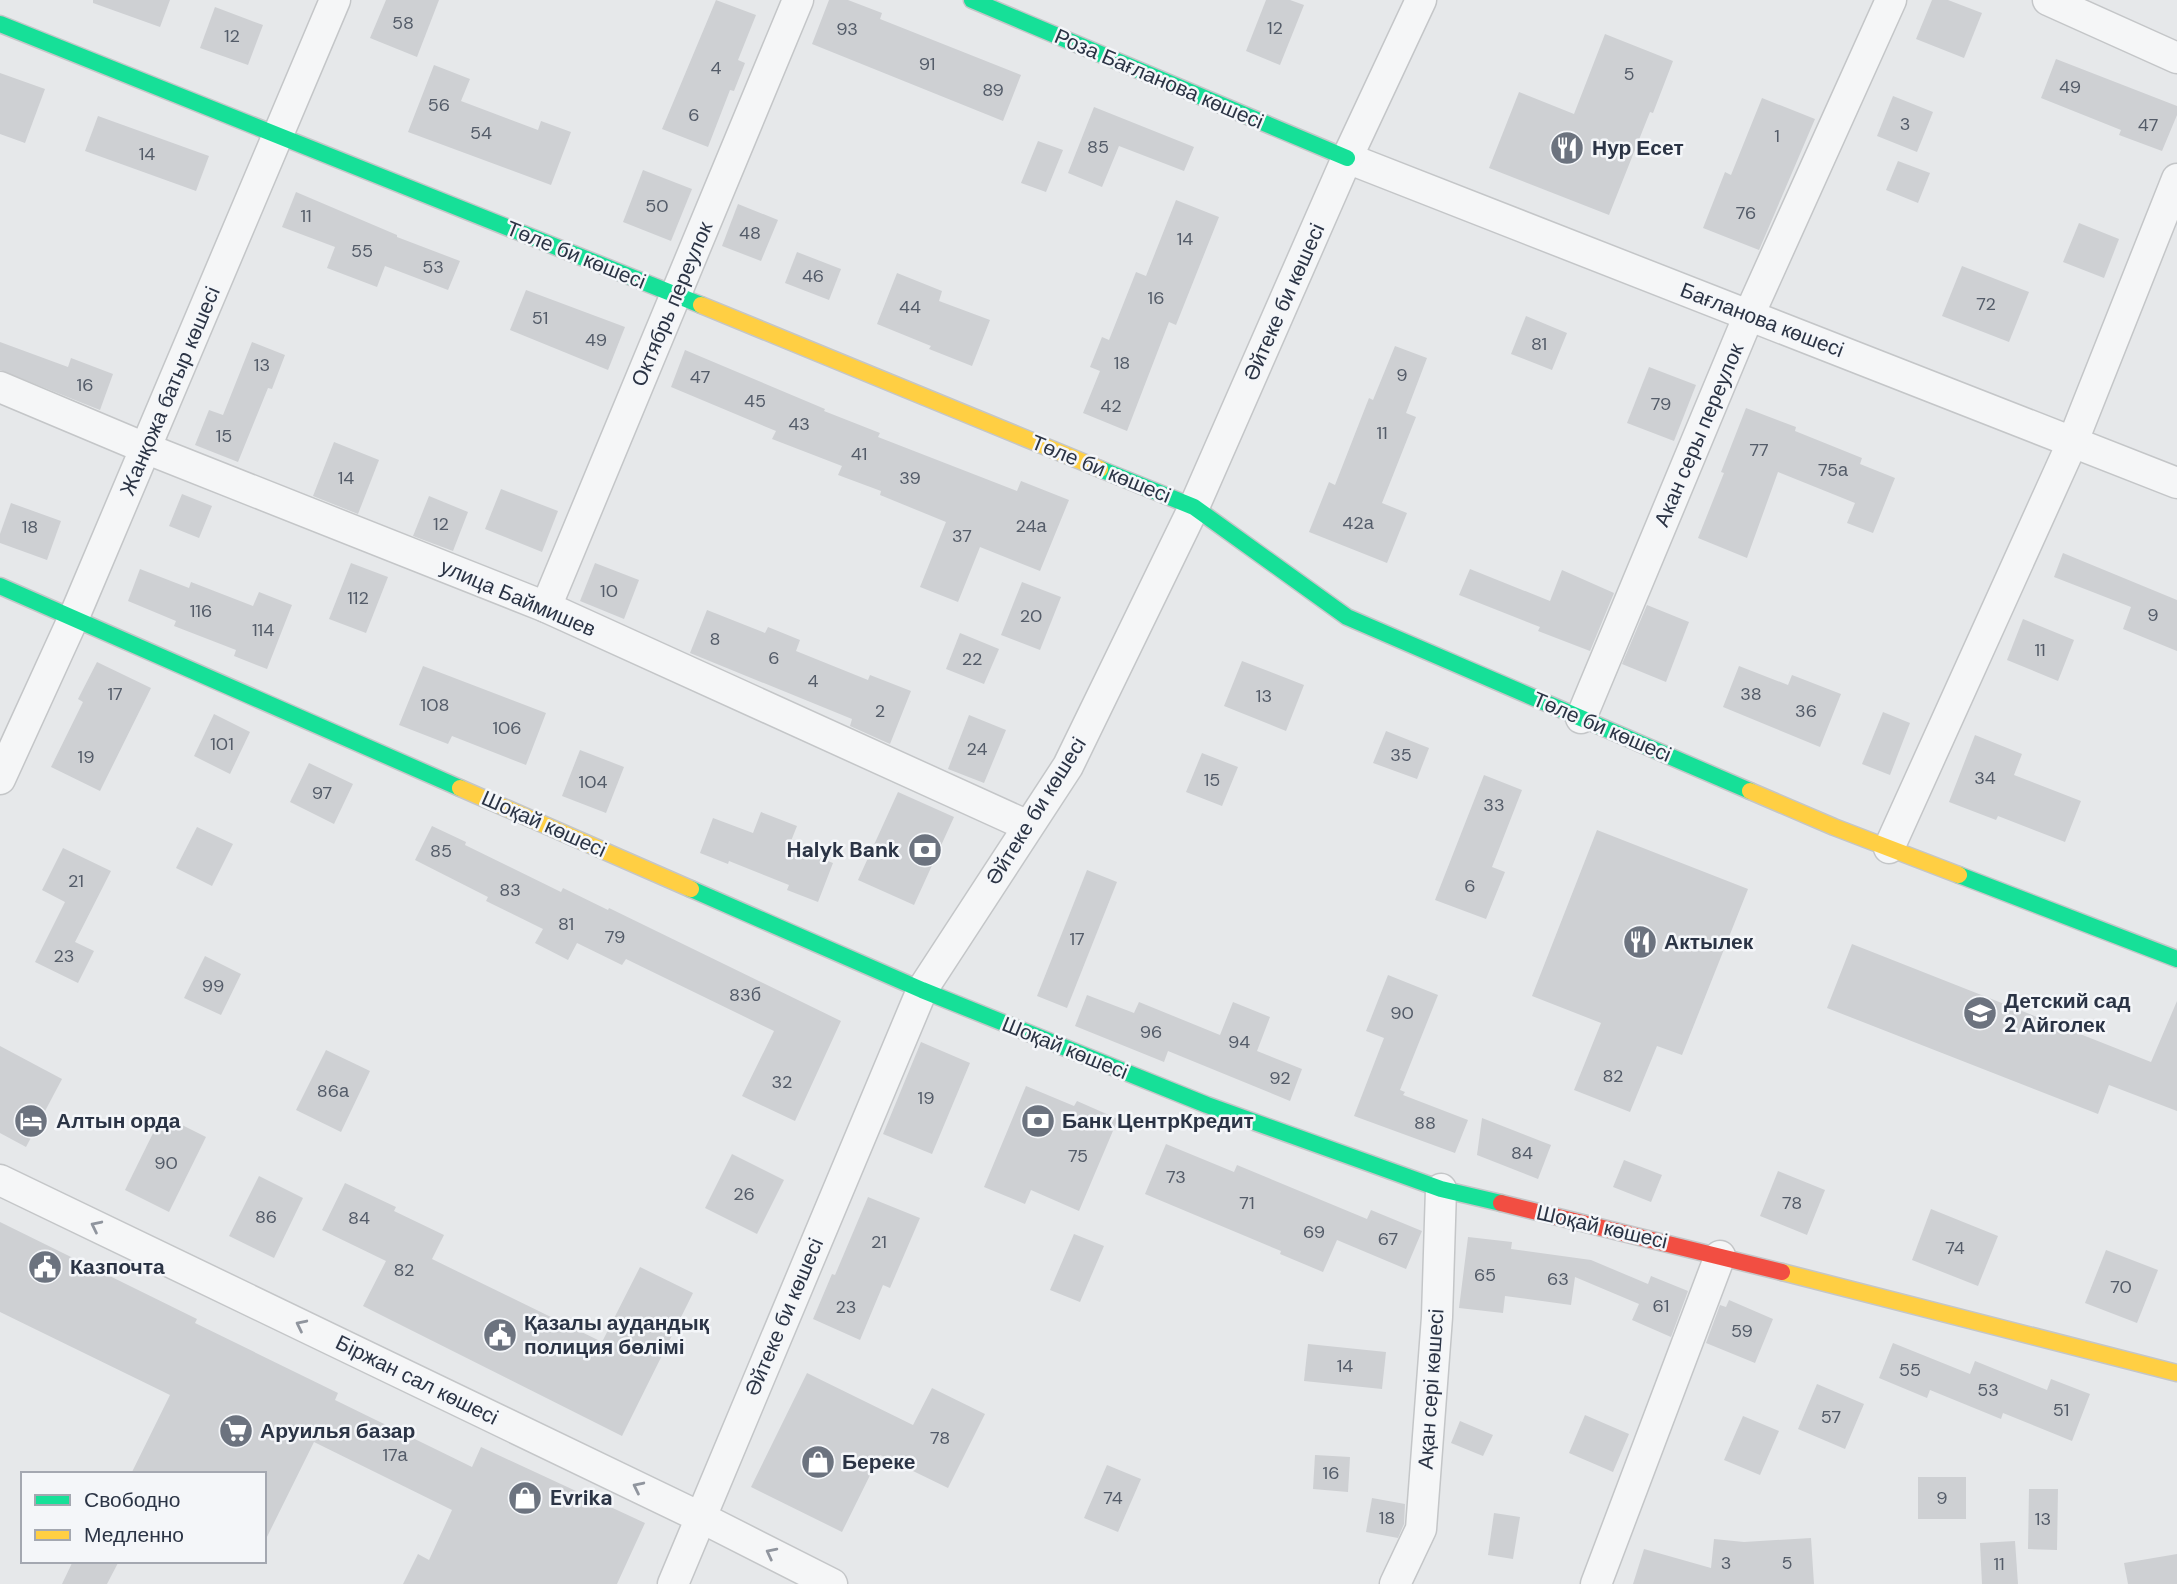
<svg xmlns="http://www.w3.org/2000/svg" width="2177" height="1584" viewBox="0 0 2177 1584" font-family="'DM Sans',sans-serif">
<rect width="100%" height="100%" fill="#e6e8ea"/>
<!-- building -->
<g fill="#ced0d3">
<path d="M93,0H170L160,27L93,3Z"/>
<path d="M386,0H439L417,57L370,38Z"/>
<path d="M716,0L756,15L738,60L745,63L734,91L730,90L708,147L662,129Z"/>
<path d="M829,0H848L882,13L880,19L1021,75L1003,121L812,44Z"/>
<path d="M1266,0H1290L1304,5L1280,65L1246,51Z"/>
<path d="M1932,0H1948L1982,13L1964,58L1916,39Z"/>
<path d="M215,7L263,25L248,65L200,48Z"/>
<path d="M1605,34L1673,61L1653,113L1650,112L1609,215L1489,168L1519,92L1574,114Z"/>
<path d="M2056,59L2177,106V115L2162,151L2119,135L2121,130L2041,98Z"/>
<path d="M434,65L470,79L461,101L538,130L541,121L571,132L551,185L408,132Z"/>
<path d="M0,73L45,89L25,143L0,134Z"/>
<path d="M1893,96L1933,112L1917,152L1877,136Z"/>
<path d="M1762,98L1815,119L1759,250L1703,228L1725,172L1731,175Z"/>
<path d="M1094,107L1194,147L1184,171L1119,146L1102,187L1068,173Z"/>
<path d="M98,116L209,156L196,191L85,151Z"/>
<path d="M1038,141L1063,150L1046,192L1021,183Z"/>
<path d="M1898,161L1930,173L1918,203L1886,190Z"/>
<path d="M643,170L692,189L671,241L623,222Z"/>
<path d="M296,192L397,235V237L460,261L448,290L385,266L377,287L327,268L335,247L282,227Z"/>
<path d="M1176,200L1219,217L1176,325L1169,322L1127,431L1083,413L1100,371L1090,367L1102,337L1109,340L1136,272L1146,276Z"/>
<path d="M738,204L778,220L761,261L722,246Z"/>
<path d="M2079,223L2119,239L2104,278L2063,262Z"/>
<path d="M797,252L841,269L829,300L785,283Z"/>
<path d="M1962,266L2029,292L2009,342L1942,316Z"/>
<path d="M897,273L942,291L939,301L990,320L972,366L929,349L931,346L877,324Z"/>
<path d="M526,290L625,327L608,370L510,330Z"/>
<path d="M1526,316L1567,333L1552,370L1511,354Z"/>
<path d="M0,342L68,367L71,358L113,374L100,410L0,370Z"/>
<path d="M252,342L285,355L272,389L268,388L238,462L195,445L209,410L223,415Z"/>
<path d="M1395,346L1427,358L1406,413L1416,417L1382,503L1407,513L1387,563L1309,532L1329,482L1335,485L1369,398L1373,400Z"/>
<path d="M685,350L825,409L824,411L880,433L878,437L1017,491L1021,481L1069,500L1040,571L980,547L958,602L920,587L946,522L880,495L881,491L838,475L842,466L772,439L776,431L671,387Z"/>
<path d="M1649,367L1696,385L1674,441L1627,423Z"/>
<path d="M1746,408L1796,427L1795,431L1862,458L1860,464L1895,478L1873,533L1847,523L1855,503L1778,472L1747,558L1698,538L1724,473L1721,472Z"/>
<path d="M334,442L379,460L358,514L313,496Z"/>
<path d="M501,489L558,511L542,552L485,529Z"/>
<path d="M182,494L212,506L199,538L169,526Z"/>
<path d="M429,496L468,512L453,551L413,536Z"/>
<path d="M11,503L61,521L47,560L0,543V534Z"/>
<path d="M2063,553L2177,600V651L2123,629L2131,607L2054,577Z"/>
<path d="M351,563L388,577L366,633L329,619Z"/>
<path d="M595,563L639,580L624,619L580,601Z"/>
<path d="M140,569L189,588L191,582L253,606L259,592L292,605L267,669L234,656L236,650L174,626L176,621L128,601Z"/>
<path d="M1470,569L1550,601L1562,570L1614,593L1590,651L1538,631L1540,627L1459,595Z"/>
<path d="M1022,582L1061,597L1040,650L1001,635Z"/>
<path d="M1647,605L1689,622L1666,682L1622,664Z"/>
<path d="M707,610L765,633L768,627L800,640L796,651L868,680L870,675L911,691L890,744L850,726L852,719L690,653Z"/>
<path d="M2023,619L2074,640L2058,681L2007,660Z"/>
<path d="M960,633L999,649L984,684L946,669Z"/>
<path d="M1242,661L1304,685L1286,731L1224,706Z"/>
<path d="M97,662L151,688L100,791L51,767L83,702L78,699Z"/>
<path d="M423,666L546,713L526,765L452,736L448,744L399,725Z"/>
<path d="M1739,666L1788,685L1792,675L1841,694L1820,747L1723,707Z"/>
<path d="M1883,712L1910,723L1890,775L1862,764Z"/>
<path d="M214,714L250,732L230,774L194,756Z"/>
<path d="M969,715L1006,730L984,783L948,769Z"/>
<path d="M1386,731L1429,748L1417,779L1373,763Z"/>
<path d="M1975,735L2022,754L2014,775L2081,801L2065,842L1998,816L1996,820L1949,802Z"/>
<path d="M580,750L624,767L606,813L562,796Z"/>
<path d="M1202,753L1238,767L1222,806L1186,792Z"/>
<path d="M309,763L353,784L334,824L290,802Z"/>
<path d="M1484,775L1522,790L1492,867L1505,872L1486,919L1435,900Z"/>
<path d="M898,792L954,817L914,905L858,880Z"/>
<path d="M761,812L797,826L789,846L833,863L818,902L787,890L789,885L729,861L728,864L700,853L713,818L753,833Z"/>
<path d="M432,826L466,842L465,845L561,892L563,888L608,910L609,908L841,1021L795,1121L742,1096L774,1031L626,959L622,965L577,943L568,960L535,943L543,929L486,901L488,897L415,860Z"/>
<path d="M197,827L233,844L212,886L176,868Z"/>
<path d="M1597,830L1748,889L1682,1055L1657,1046L1630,1112L1574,1090L1601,1023L1532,996Z"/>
<path d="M63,848L111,871L75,942L94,951L78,983L35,962L65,902L42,890Z"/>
<path d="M1087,870L1117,882L1067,1008L1037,996Z"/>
<path d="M1852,944L2151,1062L2177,1001V1111L2109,1085L2098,1114L1827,1008Z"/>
<path d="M205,956L241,974L221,1015L184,998Z"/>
<path d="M1388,975L1438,995L1400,1090L1405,1092L1403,1095L1468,1120L1455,1153L1354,1116L1384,1038L1366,1031Z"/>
<path d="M1087,995L1134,1013L1139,1002L1220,1035L1233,1002L1270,1017L1257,1051L1302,1069L1290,1101L1168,1051L1164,1062L1075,1026Z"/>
<path d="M921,1042L970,1063L932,1154L883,1134Z"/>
<path d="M0,1046L62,1079L26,1147L0,1133Z"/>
<path d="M326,1050L370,1071L341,1132L296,1110Z"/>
<path d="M1026,1086L1074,1106L1077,1101L1118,1119L1079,1211L1031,1190L1025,1204L984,1187Z"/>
<path d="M162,1115L206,1137L169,1212L125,1190Z"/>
<path d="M1482,1118L1551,1145L1538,1179L1477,1155Z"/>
<path d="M1166,1144L1234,1172L1237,1165L1367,1219L1371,1210L1422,1231L1406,1269L1337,1240L1323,1272L1280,1254L1281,1251L1145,1194Z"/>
<path d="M732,1154L784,1180L757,1234L705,1208Z"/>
<path d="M1624,1160L1662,1175L1651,1202L1613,1187Z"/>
<path d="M1778,1171L1825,1190L1807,1235L1760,1216Z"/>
<path d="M259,1176L303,1198L274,1258L229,1236Z"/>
<path d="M345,1183L396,1207L394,1211L444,1235L432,1259L602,1342L640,1267L693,1293L622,1436L363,1306L386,1261L322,1230Z"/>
<path d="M868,1197L920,1218L890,1288L883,1285L860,1340L813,1319L832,1274L835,1275Z"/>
<path d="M1931,1209L1998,1236L1978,1286L1912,1260Z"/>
<path d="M0,1222L197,1319L195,1323L338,1393L335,1400L472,1467L481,1447L645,1523L617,1584H403L418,1554L429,1560L452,1510L314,1442L264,1543V1474H131L170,1395L0,1312Z"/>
<path d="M1074,1234L1104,1246L1080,1302L1050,1290Z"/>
<path d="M1468,1237L1512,1242L1511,1249L1591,1260L1648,1284L1651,1276L1688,1291L1671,1337L1632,1320L1639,1304L1575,1277L1571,1305L1505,1296L1503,1313L1459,1308Z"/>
<path d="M2106,1250L2158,1270L2137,1323L2085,1303Z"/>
<path d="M1729,1300L1773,1319L1755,1363L1706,1343L1720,1305L1726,1307Z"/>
<path d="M1893,1343L1970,1374L1975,1361L2047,1390L2051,1379L2090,1394L2072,1441L2003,1413L2001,1419L1930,1390L1927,1398L1879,1378Z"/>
<path d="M1308,1344L1386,1352L1382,1389L1304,1381Z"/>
<path d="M807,1373L913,1425L932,1388L985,1414L948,1488L880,1455L842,1532L751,1487Z"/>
<path d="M1817,1384L1864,1404L1845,1449L1798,1429Z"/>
<path d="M1585,1415L1629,1434L1613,1472L1569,1453Z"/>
<path d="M1743,1416L1779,1431L1760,1475L1724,1460Z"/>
<path d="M1460,1421L1493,1435L1483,1456L1451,1443Z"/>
<path d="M1315,1455L1350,1457L1348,1492L1313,1489Z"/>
<path d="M1107,1465L1141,1479L1118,1532L1084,1518Z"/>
<rect x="1918" y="1477" width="48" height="42"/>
<path d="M2029,1489H2058L2057,1550L2028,1549Z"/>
<path d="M1372,1498L1405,1504L1404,1524L1398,1538L1366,1532Z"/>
<path d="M1494,1513L1520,1517L1513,1559L1488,1555Z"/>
<path d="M1811,1538L1814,1584H1633L1644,1549L1711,1568L1714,1539L1744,1542Z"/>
<path d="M2015,1541L2018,1584H1982L1980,1543Z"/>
<path d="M2177,1554V1584H2128L2124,1563Z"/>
<path d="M73,1561H119L107,1584H62Z"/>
</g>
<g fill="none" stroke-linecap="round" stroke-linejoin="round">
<!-- street casing -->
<g stroke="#c4c6c8" stroke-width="33">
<g id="street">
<path d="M2048,0L2177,58"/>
<path d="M1347,158L2177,483"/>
<path d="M0,387L145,448L546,607L1028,826"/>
<path d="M546,607L798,0"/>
<path d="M1581,718L1749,315L1891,0"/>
<path d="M0,779L74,617L335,0"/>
<path d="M1889,848L2073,441L2177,179"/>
<path d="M0,1180L700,1517L832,1584"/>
<path d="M673,1584L922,990L1068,766L1194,507L1347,158L1421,0"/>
<path d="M1395,1584L1421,1529L1437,1317L1441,1189"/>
<path d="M1596,1584L1720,1256"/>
</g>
</g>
<!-- fast casing -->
<g stroke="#c4c6c8" stroke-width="19">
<g id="fast">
<path d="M972,0L1347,158"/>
<path d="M0,24L701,305"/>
<path d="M1100,469L1194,507L1347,617L1750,791"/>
<path d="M0,586L460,788"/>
<path d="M1959,875L2177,959"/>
<path d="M691,889L922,990L1207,1105L1441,1189L1501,1203"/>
</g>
</g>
<!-- slow casing -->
<g stroke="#c4c6c8" stroke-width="19">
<g id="slow">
<path d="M701,305L1100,469"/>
<path d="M460,788L691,889"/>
<path d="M1750,791L1834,827L1959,875"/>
<path d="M1782,1272L2177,1373"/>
</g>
</g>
<!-- jam casing -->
<g stroke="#c4c6c8" stroke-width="19">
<path id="jam" d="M1501,1203L1782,1272"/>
</g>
<!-- street -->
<use href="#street" stroke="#f5f6f7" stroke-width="30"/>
<!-- fast -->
<use href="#fast" stroke="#16e098" stroke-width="16"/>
<!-- slow -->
<use href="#slow" stroke="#ffcf43" stroke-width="16"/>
<!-- jam -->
<use href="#jam" stroke="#f24e42" stroke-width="16"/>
</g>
<!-- one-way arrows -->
<defs><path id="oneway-chevron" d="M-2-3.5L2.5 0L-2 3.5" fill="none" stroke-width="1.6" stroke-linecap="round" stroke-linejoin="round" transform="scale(1.75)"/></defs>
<g stroke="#90959e">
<use href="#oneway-chevron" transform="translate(96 1226) rotate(-154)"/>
<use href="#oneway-chevron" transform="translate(301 1325) rotate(-154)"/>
<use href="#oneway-chevron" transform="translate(638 1487) rotate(-154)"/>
<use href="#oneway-chevron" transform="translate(771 1553) rotate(-153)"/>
</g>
<!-- icons -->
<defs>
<g id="restaurant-disc" transform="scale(1.75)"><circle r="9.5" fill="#6c737f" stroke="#f4f6f9"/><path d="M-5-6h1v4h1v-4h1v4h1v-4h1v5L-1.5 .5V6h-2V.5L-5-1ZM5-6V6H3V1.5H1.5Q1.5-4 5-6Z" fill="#fff"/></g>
<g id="bank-disc" transform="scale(1.75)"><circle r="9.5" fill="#6c737f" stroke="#f4f6f9"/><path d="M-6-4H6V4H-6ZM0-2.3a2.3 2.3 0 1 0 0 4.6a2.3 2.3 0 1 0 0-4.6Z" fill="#fff"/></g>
<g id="school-disc" transform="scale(1.75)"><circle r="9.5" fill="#6c737f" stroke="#f4f6f9"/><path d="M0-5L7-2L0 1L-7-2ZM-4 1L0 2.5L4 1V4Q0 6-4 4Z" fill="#fff"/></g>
<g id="hotel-disc" transform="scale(1.75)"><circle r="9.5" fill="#6c737f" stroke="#f4f6f9"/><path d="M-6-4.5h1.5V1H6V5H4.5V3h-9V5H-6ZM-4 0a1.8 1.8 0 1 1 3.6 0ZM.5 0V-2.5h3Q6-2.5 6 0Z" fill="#fff"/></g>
<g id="civic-disc" transform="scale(1.75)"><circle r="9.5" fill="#6c737f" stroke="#f4f6f9"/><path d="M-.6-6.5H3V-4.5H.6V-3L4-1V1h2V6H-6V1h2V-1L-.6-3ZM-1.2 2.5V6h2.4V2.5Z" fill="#fff"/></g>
<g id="supermarket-disc" transform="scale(1.75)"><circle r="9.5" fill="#6c737f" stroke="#f4f6f9"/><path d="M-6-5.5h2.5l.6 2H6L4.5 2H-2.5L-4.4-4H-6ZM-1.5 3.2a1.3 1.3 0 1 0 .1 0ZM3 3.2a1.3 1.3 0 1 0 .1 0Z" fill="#fff"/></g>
<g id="shop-disc" transform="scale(1.75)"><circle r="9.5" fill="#6c737f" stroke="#f4f6f9"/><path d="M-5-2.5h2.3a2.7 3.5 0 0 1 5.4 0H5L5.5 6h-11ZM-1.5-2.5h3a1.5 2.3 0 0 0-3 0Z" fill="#fff"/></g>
</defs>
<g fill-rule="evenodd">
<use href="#restaurant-disc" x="1567" y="148"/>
<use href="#bank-disc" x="925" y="850"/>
<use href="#restaurant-disc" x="1640" y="942"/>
<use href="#school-disc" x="1980" y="1013"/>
<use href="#hotel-disc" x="31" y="1121"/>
<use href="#bank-disc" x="1038" y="1121"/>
<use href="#civic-disc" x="45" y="1267"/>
<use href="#civic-disc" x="500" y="1335"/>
<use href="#supermarket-disc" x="236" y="1431"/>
<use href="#shop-disc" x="818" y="1462"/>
<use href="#shop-disc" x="525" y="1498"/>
</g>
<g text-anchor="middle" stroke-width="5" stroke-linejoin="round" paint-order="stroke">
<!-- number labels -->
<g font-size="18" fill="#545c69">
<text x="403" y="29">58</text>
<text x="1275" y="34">12</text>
<text x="847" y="35">93</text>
<text x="232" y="42">12</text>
<text x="927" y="70">91</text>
<text x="716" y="74">4</text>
<text x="1629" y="80">5</text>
<text x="2070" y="93">49</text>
<text x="993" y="96">89</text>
<text x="439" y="111">56</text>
<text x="694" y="121">6</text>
<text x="1905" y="130">3</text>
<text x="2148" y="131">47</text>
<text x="481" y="139">54</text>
<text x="1777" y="142">1</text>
<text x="1098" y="153">85</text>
<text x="147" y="160">14</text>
<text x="657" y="212">50</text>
<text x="1746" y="219">76</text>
<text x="306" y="222">11</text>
<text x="750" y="239">48</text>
<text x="1185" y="245">14</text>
<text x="362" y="257">55</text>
<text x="433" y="273">53</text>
<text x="813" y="282">46</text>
<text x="1156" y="304">16</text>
<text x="1986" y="310">72</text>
<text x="910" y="313">44</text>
<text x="540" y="324">51</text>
<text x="596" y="346">49</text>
<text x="1539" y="350">81</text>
<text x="1122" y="369">18</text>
<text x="262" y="371">13</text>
<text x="1402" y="381">9</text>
<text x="700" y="383">47</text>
<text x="85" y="391">16</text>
<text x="755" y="407">45</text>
<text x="1661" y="410">79</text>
<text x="1111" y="412">42</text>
<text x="799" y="430">43</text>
<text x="1382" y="439">11</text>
<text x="224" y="442">15</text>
<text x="1759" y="456">77</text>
<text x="859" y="460">41</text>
<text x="1833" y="476">75а</text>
<text x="346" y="484">14</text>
<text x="910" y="484">39</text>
<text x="1358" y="529">42а</text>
<text x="441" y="530">12</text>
<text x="1031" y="532">24а</text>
<text x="30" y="533">18</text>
<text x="962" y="542">37</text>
<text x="609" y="597">10</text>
<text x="358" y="604">112</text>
<text x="201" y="617">116</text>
<text x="2153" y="621">9</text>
<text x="1031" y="622">20</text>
<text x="263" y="636">114</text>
<text x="715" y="645">8</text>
<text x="2040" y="656">11</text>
<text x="774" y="664">6</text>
<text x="972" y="665">22</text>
<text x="813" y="687">4</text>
<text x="115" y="700">17</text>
<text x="1751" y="700">38</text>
<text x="1264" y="702">13</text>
<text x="435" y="711">108</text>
<text x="880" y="717">2</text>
<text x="1806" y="717">36</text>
<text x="507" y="734">106</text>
<text x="222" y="750">101</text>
<text x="977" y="755">24</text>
<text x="1401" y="761">35</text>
<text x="86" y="763">19</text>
<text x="1985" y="784">34</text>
<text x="1212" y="786">15</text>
<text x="593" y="788">104</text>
<text x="322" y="799">97</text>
<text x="1494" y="811">33</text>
<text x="441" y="857">85</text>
<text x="76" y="887">21</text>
<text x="1470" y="892">6</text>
<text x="510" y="896">83</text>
<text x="566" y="930">81</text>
<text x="615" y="943">79</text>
<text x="1077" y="945">17</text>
<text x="64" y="962">23</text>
<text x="213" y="992">99</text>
<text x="745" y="1001">83б</text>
<text x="1402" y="1019">90</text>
<text x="1151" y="1038">96</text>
<text x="1239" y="1048">94</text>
<text x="1613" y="1082">82</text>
<text x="1280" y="1084">92</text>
<text x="782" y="1088">32</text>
<text x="333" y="1097">86а</text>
<text x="926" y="1104">19</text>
<text x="1425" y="1129">88</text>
<text x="1522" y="1159">84</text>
<text x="1078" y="1162">75</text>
<text x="166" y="1169">90</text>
<text x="1176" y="1183">73</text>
<text x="744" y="1200">26</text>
<text x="1247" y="1209">71</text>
<text x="1792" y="1209">78</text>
<text x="266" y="1223">86</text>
<text x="359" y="1224">84</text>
<text x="1314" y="1238">69</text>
<text x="1388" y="1245">67</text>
<text x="879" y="1248">21</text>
<text x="1955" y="1254">74</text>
<text x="404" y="1276">82</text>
<text x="1485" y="1281">65</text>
<text x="1558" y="1285">63</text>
<text x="2121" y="1293">70</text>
<text x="1661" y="1312">61</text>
<text x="846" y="1313">23</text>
<text x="1742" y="1337">59</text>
<text x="1345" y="1372">14</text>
<text x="1910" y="1376">55</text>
<text x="1988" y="1396">53</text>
<text x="2061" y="1416">51</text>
<text x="1831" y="1423">57</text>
<text x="940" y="1444">78</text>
<text x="395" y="1461">17а</text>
<text x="1331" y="1479">16</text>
<text x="1113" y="1504">74</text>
<text x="1942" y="1504">9</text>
<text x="1387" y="1524">18</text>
<text x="2043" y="1525">13</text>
<text x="1726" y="1569">3</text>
<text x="1787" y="1569">5</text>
<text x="1999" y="1570">11</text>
</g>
<!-- street labels -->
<g font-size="21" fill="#2b3445" stroke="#f4f6f9">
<text transform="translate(1159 79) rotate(23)" y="7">Роза Бағланова көшесі</text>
<text transform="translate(576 255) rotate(22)" y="7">Төле би көшесі</text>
<text transform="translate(1284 302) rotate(-66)" y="7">Әйтеке би көшесі</text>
<text transform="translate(672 304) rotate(-67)" y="7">Октябрь переулок</text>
<text transform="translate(1762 320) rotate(21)" y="7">Бағланова көшесі</text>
<text transform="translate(170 391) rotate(-67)" y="7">Жанқожа батыр көшесі</text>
<text transform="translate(1699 435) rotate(-67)" y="7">Акан серы переулок</text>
<text transform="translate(1101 469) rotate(22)" y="7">Төле би көшесі</text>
<text transform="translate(518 598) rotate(23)" y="7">улица Баймишев</text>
<text transform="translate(1602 727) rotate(23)" y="7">Төле би көшесі</text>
<text transform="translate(1036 811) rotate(-58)" y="7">Әйтеке би көшесі</text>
<text transform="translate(544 824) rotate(24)" y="7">Шоқай көшесі</text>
<text transform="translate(1065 1048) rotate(22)" y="7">Шоқай көшесі</text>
<text transform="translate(1602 1227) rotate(13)" y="7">Шоқай көшесі</text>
<text transform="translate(784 1317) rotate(-67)" y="7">Әйтеке би көшесі</text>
<text transform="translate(417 1380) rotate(26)" y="7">Біржан сал көшесі</text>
<text transform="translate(1431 1389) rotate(-86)" y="7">Ақан сері көшесі</text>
</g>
<!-- poi labels -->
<g font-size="21" font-weight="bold" fill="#2b3445" stroke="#f4f6f9" text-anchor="start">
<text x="1592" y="155">Нур Есет</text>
<text x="900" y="857" text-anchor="end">Halyk Bank</text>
<text x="1664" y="949">Актылек</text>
<text x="2004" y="1008">Детский сад<tspan x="2004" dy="24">2 Айголек</tspan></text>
<text x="56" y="1128">Алтын орда</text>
<text x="1062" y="1128">Банк ЦентрКредит</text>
<text x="70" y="1274">Казпочта</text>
<text x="524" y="1330">Қазалы аудандық<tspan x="524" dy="24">полиция бөлімі</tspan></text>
<text x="260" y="1438">Аруилья базар</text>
<text x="842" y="1469">Береке</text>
<text x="550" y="1505">Evrika</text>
</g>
</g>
<!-- legend -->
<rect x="21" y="1472" width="245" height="91" fill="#f4f6f9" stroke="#a4a8b1" stroke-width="2"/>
<rect x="35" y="1495" width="35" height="10" fill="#16e098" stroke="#a4a8b1" stroke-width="2"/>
<text x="84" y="1507" font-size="21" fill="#2b3445">Свободно</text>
<rect x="35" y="1530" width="35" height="10" fill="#ffcf43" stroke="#a4a8b1" stroke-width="2"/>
<text x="84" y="1542" font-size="21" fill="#2b3445">Медленно</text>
</svg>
